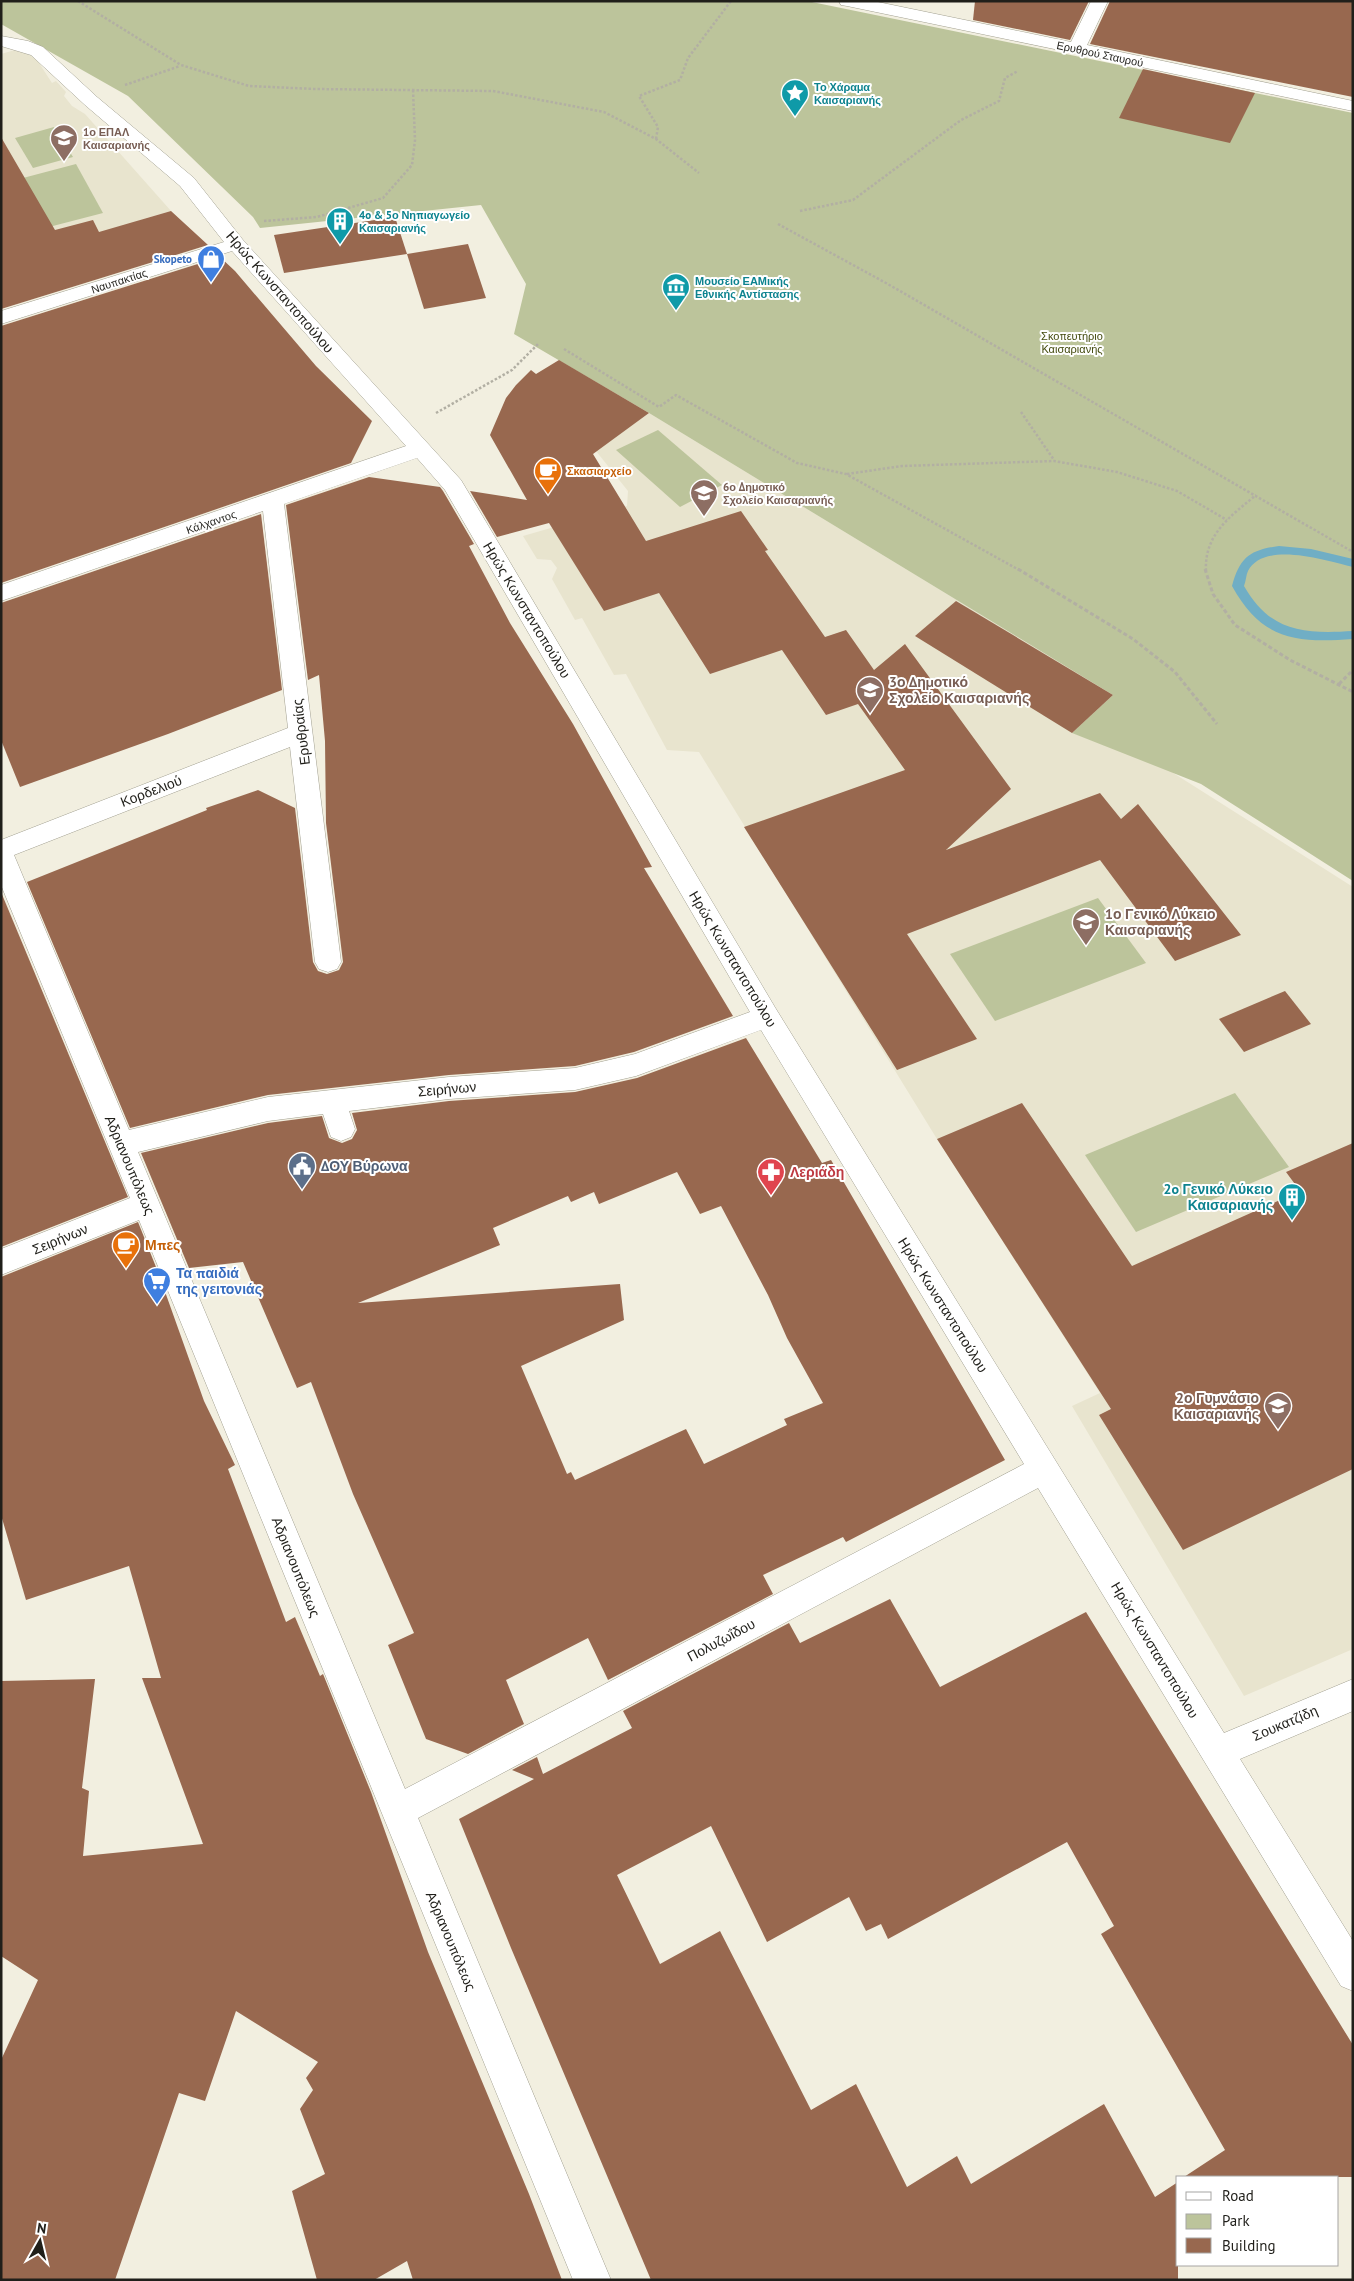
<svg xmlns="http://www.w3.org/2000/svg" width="1354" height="2281" viewBox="0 0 1354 2281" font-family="'PT Sans',sans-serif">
<rect width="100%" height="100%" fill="#f2efe0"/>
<!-- built -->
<g fill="#e8e4ce">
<path d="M15,50L29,53L37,60L52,83L56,81L66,92L64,96L72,106L85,114L171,211L140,220L1,300V54Z"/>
<path d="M649,413L1113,695L1073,733L1167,769L1353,887V1649L1244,1696L1072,1406L1100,1393L937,1139L699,752L667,750L626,674L614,675L582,618L575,620L552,579L557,568L551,560L537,559L523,536L627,506L628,491L596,451Z"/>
</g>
<!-- green -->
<g fill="#bcc49b">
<path d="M1,1H807L1353,113V881L1201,784L1072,733L1113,695L649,413L514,334L526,284L481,205L260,228L253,217L128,96L1,24Z"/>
<path d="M54,127L73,157L33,168L15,138Z"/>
<path d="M76,164L103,213L49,227L23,178Z"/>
<path d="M658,430L722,485L680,507L616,450Z"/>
<path d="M1098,898L1146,963L995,1021L950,954Z"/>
<path d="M1235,1093L1289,1167L1136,1232L1085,1155Z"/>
</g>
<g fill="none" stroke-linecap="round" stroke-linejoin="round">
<!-- stream -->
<path fill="#70aec5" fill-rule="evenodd" d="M1279,546L1311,549L1353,559V567C1328,561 1264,540 1248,571C1246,575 1246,581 1244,586C1270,632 1304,634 1353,631V639C1295,643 1262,640 1232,586C1240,557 1250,550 1279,546Z"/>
</g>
<!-- building -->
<g fill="#98684f" fill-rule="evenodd">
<path d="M975,1H1089L1070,40L973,20Z"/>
<path d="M1110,1H1353V97L1090,44Z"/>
<path d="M1143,69L1255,93L1230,143L1119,118Z"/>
<path d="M1,137L55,230L93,220L99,232L171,211L208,245L1,309Z"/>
<path d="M395,217L407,254L284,273L274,235Z"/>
<path d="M468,244L486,298L424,309L407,254Z"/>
<path d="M220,257L235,271L316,366L372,421L351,463L1,583V326Z"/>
<path d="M559,360L649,413L593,454L646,541L741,511L768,550L765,551L825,637L846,630L874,670L905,644L1011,789L946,850L1100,793L1121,819L1138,804L1241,935L1175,961L1100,860L907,934L977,1039L897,1070L744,827L905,770L858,704L826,715L782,650L710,674L659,593L604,611L549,523L497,537L470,491L527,500L490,435L506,398L516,385L531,370L536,374Z"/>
<path d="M369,477L440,487L443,491L474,544L469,546L510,623L573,724L652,867L644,868L733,1016L634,1052L575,1066L449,1075L268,1095L130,1128L27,882L207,810L206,808L258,790L295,808L313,962L318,971L327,974L339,970L343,962L326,823L325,741L319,675L308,680L286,505Z"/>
<path d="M261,514L282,690L168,734L20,787L1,740V603Z"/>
<path d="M956,601L1113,695L1072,733L915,636Z"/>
<path d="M1,892L128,1197L1,1247Z"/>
<path d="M1285,991L1311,1024L1244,1052L1219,1019Z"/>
<path d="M746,1038L822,1163L831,1160L1005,1460L846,1542L843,1537L763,1575L773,1594L608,1680L588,1638L506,1680L524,1724L468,1754L426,1739L388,1645L414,1633L353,1494L311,1382L297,1388L243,1262L189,1268L141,1153L268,1123L322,1116L329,1138L342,1143L352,1139L357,1130L352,1113L449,1101L575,1092L637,1078ZM677,1172L700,1214L721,1206L768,1295L787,1338L823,1403L784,1419L787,1425L704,1464L686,1429L575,1480L571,1472L567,1474L521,1366L624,1320L620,1284L358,1303L500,1245L493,1228L568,1196L571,1202L594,1192L599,1204Z"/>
<path d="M1022,1103L1132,1266L1300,1191L1286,1172L1353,1143V1469L1183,1550L1099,1415L1111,1409L937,1139Z"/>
<path d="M138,1222L158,1272L204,1401L235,1465L228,1469L286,1622L295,1617L320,1676L323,1674L371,1792L428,1952L529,2194L562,2280H413L407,2261L374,2280H317L292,2191L325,2174L300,2109L313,2090L306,2078L318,2062L236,2011L205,2101L179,2093L115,2280H1V2060L38,1980L1,1956V1681L95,1679L82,1788L89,1791L83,1856L203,1844L142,1678H161L129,1566L26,1600L1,1515V1277Z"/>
<path d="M890,1599L940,1687L1086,1612L1353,2045V2177H1184L1225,2150L1101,1934L1114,1926L1067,1842L888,1939L881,1924L866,1931L849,1897L767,1942L711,1826L617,1875L660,1964L720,1931L811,2110L856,2084L907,2187L957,2156L971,2184L1104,2104L1155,2197L1178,2182V2280H651L511,1948L459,1819L534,1779L512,1770L537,1757L543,1774L632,1728L623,1711L789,1623L800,1643Z"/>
</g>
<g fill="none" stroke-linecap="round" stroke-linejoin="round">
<!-- street casing -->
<g stroke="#a2a091" stroke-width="1">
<g id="street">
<path d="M839,1H873L1071,42L1091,1H1108L1087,45L1353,101V111L847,6L841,5Z"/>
<path d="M1,36L28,41L43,47L97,97L194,178L243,240L461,480L776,1009L1224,1733L1353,1679V1711L1240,1759L1353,1941V1991L1341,1986L1038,1488L418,1818L611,2280H573L139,1220L1,1275V1249L130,1198L1,885V840L288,728L263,511L1,601V585L406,446L232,251L1,324V311L224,242L180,186L85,105L31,55L1,46ZM417,458L445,490L750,1012L635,1054L575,1068L449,1077L268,1097L129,1130L14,855L290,747L315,962L319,969L328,972L337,969L341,962L284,504ZM761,1030L1024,1464L405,1789L138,1152L268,1121L323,1114L331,1137L341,1141L351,1137L355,1129L349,1111L449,1099L575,1090L636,1076Z"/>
</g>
</g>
<!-- path-far1 -->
<g stroke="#b2afa3" stroke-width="2.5" stroke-dasharray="2.5 2" stroke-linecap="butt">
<path d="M78,1L181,65L249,86L315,89L493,91L604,112L656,139L699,173"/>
<path d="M125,85L180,66"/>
<path d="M656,139L658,127L639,96L680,80L688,58L731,1"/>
<path d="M800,211L853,200L961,120L999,101L1005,78L1018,71"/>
<path d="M264,221L317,217L383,198L412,165L415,140L413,90"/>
<path d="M778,224L886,283L1353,552"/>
<path d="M564,349L659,407L676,395L797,463L846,474L1021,571"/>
<path d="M1021,412L1054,460"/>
<path d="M436,413L512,370L538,344"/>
<path d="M847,474L902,466L1054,461L1117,472L1177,491L1227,520"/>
<path d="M1206,571C1204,534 1231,516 1256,495"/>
</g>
<!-- path -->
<g stroke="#b2afa3" stroke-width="3" stroke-dasharray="4 2.5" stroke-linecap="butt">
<path d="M1018,569L1133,639L1175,672L1217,724"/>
<path d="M1205,569L1213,594L1235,625L1290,660L1353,692"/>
<path d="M1339,684L1353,670"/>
</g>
<!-- street -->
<use href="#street" fill="#fff" fill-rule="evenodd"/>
</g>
<!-- icons -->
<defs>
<g id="sight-pin" transform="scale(1.4375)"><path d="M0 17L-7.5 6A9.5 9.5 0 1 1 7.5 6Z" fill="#0f9aa8" stroke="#fff"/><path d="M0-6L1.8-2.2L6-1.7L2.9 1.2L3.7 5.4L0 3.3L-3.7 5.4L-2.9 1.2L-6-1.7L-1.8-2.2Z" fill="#fff"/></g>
<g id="school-pin" transform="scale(1.4375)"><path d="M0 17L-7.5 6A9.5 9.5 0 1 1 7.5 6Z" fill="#8d6e63" stroke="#fff"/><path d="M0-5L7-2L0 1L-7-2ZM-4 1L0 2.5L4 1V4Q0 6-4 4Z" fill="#fff"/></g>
<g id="building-pin" transform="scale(1.4375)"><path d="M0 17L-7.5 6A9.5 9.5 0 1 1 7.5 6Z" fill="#0f9aa8" stroke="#fff"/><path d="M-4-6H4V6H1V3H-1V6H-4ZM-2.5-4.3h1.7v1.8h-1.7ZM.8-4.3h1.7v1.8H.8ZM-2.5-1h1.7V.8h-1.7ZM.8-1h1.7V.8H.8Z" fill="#fff"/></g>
<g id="shop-pin" transform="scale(1.4375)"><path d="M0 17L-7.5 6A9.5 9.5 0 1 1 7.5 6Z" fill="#3f7fe0" stroke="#fff"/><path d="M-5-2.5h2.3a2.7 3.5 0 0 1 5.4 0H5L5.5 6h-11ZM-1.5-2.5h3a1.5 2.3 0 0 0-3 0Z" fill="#fff"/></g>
<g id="museum-pin" transform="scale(1.4375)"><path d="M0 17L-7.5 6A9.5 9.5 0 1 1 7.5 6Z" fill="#0f9aa8" stroke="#fff"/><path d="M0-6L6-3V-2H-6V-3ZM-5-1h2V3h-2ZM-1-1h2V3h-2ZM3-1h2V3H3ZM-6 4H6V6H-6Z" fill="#fff"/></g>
<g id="cafe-pin" transform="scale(1.4375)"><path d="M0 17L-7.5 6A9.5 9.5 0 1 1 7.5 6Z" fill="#e8710a" stroke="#fff"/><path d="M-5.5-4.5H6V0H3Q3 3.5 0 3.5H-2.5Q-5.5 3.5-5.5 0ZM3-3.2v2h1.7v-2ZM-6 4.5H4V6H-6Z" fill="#fff"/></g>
<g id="civic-pin" transform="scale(1.4375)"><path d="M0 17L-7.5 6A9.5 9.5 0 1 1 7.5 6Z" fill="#5c6f8a" stroke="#fff"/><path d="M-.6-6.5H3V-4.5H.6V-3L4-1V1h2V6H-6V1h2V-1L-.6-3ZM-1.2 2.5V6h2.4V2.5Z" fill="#fff"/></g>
<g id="pharmacy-pin" transform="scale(1.4375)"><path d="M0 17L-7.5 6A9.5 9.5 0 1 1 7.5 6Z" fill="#e0444e" stroke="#fff"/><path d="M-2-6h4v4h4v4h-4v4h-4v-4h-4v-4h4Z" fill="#fff"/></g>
<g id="supermarket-pin" transform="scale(1.4375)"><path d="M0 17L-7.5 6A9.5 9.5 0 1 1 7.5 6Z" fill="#3f7fe0" stroke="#fff"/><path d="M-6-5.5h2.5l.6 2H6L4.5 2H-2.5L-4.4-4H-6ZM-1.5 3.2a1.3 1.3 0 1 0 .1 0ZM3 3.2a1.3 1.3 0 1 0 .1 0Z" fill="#fff"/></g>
</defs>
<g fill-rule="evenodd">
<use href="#sight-pin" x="795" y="93"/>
<use href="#school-pin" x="64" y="138"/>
<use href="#building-pin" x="340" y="221"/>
<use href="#shop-pin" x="211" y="259"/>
<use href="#museum-pin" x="676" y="287"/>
<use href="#cafe-pin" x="548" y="471"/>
<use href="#school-pin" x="704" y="493"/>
<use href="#school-pin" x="870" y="690"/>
<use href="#school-pin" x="1086" y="922"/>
<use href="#civic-pin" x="302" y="1166"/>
<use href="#pharmacy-pin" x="771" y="1172"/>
<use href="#building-pin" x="1292" y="1197"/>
<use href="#cafe-pin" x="126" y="1245"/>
<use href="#supermarket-pin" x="157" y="1281"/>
<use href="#school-pin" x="1278" y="1406"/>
</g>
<g text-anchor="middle" stroke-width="4" stroke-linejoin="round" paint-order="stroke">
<!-- far-street labels -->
<g font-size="11" fill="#201f1a" stroke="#fff">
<text transform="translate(1100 54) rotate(12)" y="4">Ερυθρού Σταυρού</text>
<text transform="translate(119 281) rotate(-18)" y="4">Ναυπακτίας</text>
<text transform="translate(211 522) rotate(-19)" y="4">Κάλχαντος</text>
</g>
<!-- far-culture labels -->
<g font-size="11" font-weight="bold" fill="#0d838f" stroke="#fff" text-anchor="start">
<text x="814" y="91">Το Χάραμα<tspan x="814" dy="13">Καισαριανής</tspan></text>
<text x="359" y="219">4o &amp; 5ο Νηπιαγωγείο<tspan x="359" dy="13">Καισαριανής</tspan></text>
<text x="695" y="285">Μουσείο ΕΑΜικής<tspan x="695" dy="13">Εθνικής Αντίστασης</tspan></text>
</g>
<!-- far-education labels -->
<g font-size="11" font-weight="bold" fill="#785e54" stroke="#fff" text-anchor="start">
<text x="83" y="136">1ο ΕΠΑΛ<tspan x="83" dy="13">Καισαριανής</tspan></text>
<text x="723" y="491">6ο Δημοτικό<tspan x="723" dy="13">Σχολείο Καισαριανής</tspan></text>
</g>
<!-- far-shop labels -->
<g font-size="11" font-weight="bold" fill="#366cbe" stroke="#fff" text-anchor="end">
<text x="192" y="263">Skopeto</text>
</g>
<!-- far-park labels -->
<g font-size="11" fill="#444b0f" stroke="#fff">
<text x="1072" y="340">Σκοπευτήριο<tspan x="1072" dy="13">Καισαριανής</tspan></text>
</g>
<!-- far-food labels -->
<g font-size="11" font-weight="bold" fill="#c56008" stroke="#fff" text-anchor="start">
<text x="567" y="475">Σκασιαρχείο</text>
</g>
<!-- street labels -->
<g font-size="14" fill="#201f1a" stroke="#fff">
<text transform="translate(280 292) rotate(49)" y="5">Ηρώς Κωνσταντοπούλου</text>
<text transform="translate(527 610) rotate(59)" y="5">Ηρώς Κωνσταντοπούλου</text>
<text transform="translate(301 732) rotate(-97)" y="5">Ερυθραίας</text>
<text transform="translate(151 791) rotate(-21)" y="5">Κορδελιού</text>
<text transform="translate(733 959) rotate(59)" y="5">Ηρώς Κωνσταντοπούλου</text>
<text transform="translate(447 1089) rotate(-5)" y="5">Σειρήνων</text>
<text transform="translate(130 1165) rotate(67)" y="5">Αδριανουπόλεως</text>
<text transform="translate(60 1239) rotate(-22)" y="5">Σειρήνων</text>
<text transform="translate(943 1305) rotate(58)" y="5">Ηρώς Κωνσταντοπούλου</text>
<text transform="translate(296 1567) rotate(68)" y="5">Αδριανουπόλεως</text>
<text transform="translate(721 1640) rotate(-28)" y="5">Πολυζωΐδου</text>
<text transform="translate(1155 1650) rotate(59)" y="5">Ηρώς Κωνσταντοπούλου</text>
<text transform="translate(1285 1723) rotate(-23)" y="5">Σουκατζίδη</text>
<text transform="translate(451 1941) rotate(67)" y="5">Αδριανουπόλεως</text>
</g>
<!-- education labels -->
<g font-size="14" font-weight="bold" fill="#785e54" stroke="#fff" text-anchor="start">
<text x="889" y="687">3ο Δημοτικό<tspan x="889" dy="16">Σχολείο Καισαριανής</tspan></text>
<text x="1105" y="919">1ο Γενικό Λύκειο<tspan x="1105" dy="16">Καισαριανής</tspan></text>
<text x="1259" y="1403" text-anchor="end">2ο Γυμνάσιο<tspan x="1259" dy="16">Καισαριανής</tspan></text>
</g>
<!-- service labels -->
<g font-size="14" font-weight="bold" fill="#4e5e75" stroke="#fff" text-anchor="start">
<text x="321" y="1171">ΔΟΥ Βύρωνα</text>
</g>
<!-- health labels -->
<g font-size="14" font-weight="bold" fill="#be3a42" stroke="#fff" text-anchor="start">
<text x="790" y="1177">Λεριάδη</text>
</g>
<!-- culture labels -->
<g font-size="14" font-weight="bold" fill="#0d838f" stroke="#fff" text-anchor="end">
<text x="1273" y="1194">2o Γενικό Λύκειο<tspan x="1273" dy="16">Καισαριανής</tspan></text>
</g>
<!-- food labels -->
<g font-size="14" font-weight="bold" fill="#c56008" stroke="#fff" text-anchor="start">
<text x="145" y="1250">Μπες</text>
</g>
<!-- shop labels -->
<g font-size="14" font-weight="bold" fill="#366cbe" stroke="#fff" text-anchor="start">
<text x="176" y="1278">Τα παιδιά<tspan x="176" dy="16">της γειτονιάς</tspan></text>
</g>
</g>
<!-- border -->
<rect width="1354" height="2281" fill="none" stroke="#201f1a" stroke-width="5"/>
<!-- legend -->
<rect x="1176" y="2176" width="162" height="90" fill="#ffffff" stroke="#a6a5a3"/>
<rect x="1186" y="2192" width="25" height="8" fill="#ffffff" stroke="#a6a5a3"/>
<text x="1222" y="2201" font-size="15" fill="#201f1a">Road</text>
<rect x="1186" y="2214" width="25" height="15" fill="#bcc49b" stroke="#a6a5a3"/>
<text x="1222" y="2226" font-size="15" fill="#201f1a">Park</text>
<rect x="1186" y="2238" width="25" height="15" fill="#98684f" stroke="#a6a5a3"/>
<text x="1222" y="2251" font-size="15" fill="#201f1a">Building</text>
<!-- north arrow -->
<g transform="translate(40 2241) rotate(8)" stroke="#ffffff" stroke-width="4" paint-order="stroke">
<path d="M0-4L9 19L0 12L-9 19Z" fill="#201f1a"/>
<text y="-8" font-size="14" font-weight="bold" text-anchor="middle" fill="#201f1a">N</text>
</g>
</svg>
